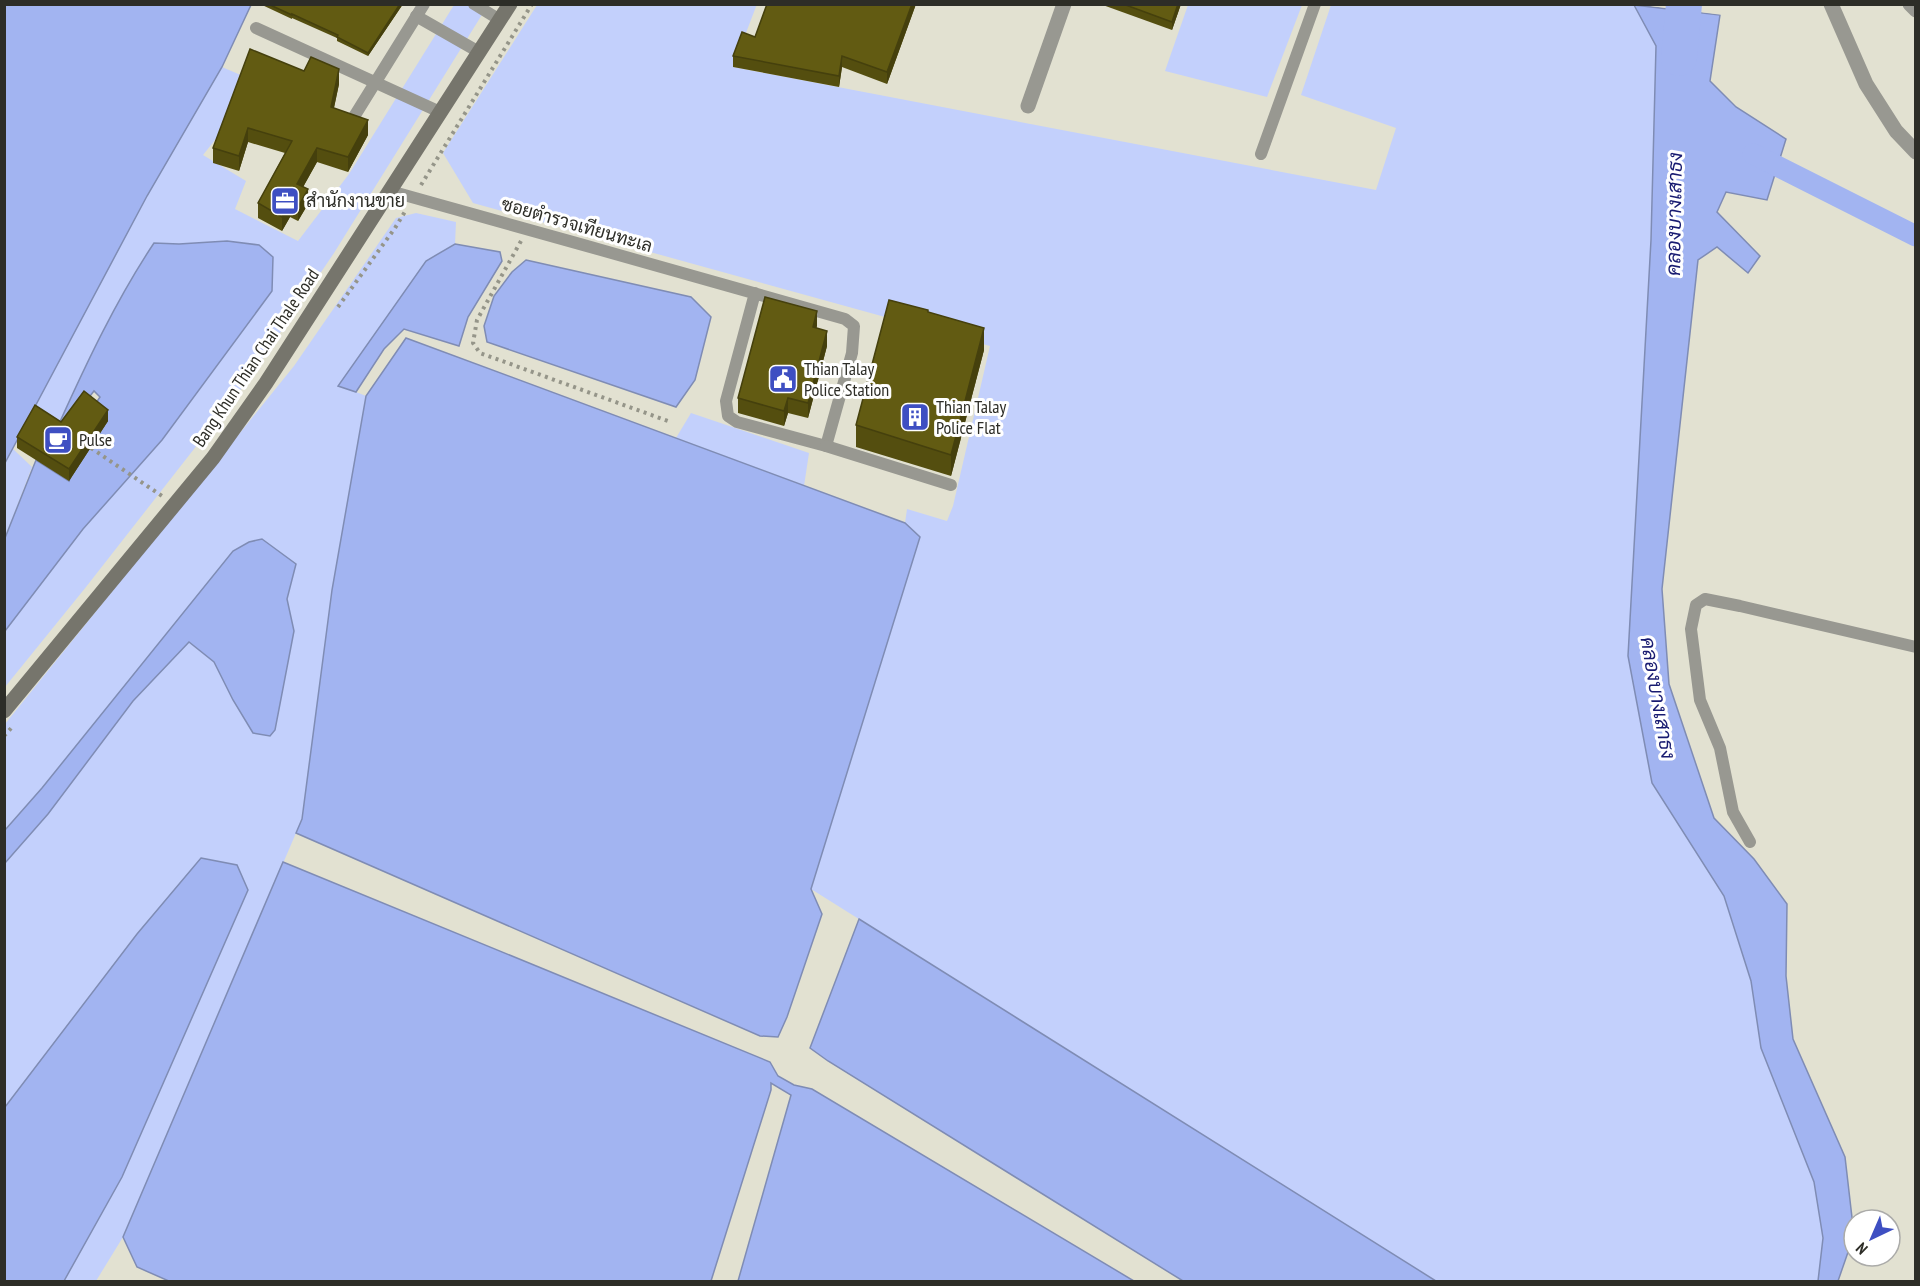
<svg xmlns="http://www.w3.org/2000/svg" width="1920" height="1286" viewBox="0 0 1920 1286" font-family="'PT Sans Narrow',Sarabun,sans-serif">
<rect width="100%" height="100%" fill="#e2e1d1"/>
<!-- green -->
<g fill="#c3d0fc">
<path d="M757,4L733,67L1376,190L1396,128L1301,95L1331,5H1634L1656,46L1651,240L1652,783L1724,896L1751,981L1761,1048L1814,1182L1823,1238L1818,1281H1436L811,889L919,538L905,523L907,509L947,521L953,506L990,346L473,203L443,153L537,5Z"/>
<path d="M454,5H488L334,253L248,380L86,587L5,687V631L83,529L162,440L179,244L154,243C116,300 86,364 58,426L33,410L147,196L222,67L243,76L219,135L203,155L246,181L235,209L298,241L349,174Z"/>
<path d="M1188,5H1302L1267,97L1165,71Z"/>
<path d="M416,213L456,222L455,244L426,261L339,385L366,396L332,590L302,819L123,1237L96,1281H64L122,1177L137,934L5,1107V863L48,814L133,701L189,642L214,662L233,700L253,733L275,729L294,631L287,599L262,539L5,830V724L294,366L396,218Z"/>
<path d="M691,413L809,453L804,486L676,438Z"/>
<path d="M12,448L32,467L5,538V463Z"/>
</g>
<!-- water -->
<g fill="#a2b4f1" stroke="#7f8cb4" stroke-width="1.5">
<path d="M5,5H251L222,67L147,196L5,463Z"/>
<path d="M1634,5L1720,15L1710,81L1736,107L1786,139L1767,200L1726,192L1717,212L1760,256L1748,273L1717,247L1698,260L1662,589L1669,684L1714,818L1754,859L1787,904L1786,976L1793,1039L1845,1157L1854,1235L1838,1281H1818L1823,1238L1814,1182L1761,1048L1751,981L1724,896L1652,783L1628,656L1651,240L1656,46Z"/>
<path d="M227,241L259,245L273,257L272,291L162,440L83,529L5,631V538L36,460L69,481L92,409L100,397L94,391L64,429L58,426C86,364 116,300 154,243L179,244Z"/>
<path d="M455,244L500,252L502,261L468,317L459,346L404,329L384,349L356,392L338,386L426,261Z"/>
<path d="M526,260L691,297L711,317L695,380L676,407L487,342L484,326L494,296L512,272Z"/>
<path d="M406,338L905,523L920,537L811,889L822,914L787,1017L778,1037L760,1036L296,833L302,819L332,590L366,396Z"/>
<path d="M262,539L296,564L287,599L294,631L275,730L270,736L253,733L233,700L214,662L189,642L133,701L48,814L5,863V830L42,788L233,551L249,542Z"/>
<path d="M201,858L237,865L248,890L122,1177L64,1281H5V1107L137,934Z"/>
<path d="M283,862L770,1062L778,1076L794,1085L812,1089L1134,1281H738L791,1095L771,1083V1090L711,1281L171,1282L137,1267L123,1237Z"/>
<path d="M859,919L1436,1281H1183L828,1061L810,1048Z"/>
</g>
<!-- pier -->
<path fill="#e2e1d1" d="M1665,4L1721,12L1723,15L1643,5Z"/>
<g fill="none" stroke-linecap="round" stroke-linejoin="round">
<!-- canal -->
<path stroke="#a2b4f1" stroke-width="21" d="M1753,154L1916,236"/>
<!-- river -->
<path stroke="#a2b4f1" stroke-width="36" d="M1679,58L1684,4"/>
<!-- path -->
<g stroke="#959589" stroke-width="4" stroke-dasharray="3 4.5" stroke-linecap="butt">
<path d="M421,185L532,4"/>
<path d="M521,241L477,320L473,343L480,353L668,421"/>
<path d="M338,307L395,228L406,210"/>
<path d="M91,448L162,496"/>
<path d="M4,736L14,725"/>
</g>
<!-- lane -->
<g stroke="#989891" stroke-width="12">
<path d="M474,4L500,20"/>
<path d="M416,16L479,52"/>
<path d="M256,28L440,112"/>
<path d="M352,120L424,4"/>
<path d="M1261,154L1315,4"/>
<path d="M390,191C542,233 693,276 845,319L854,326L852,353L826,446L737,422L728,416L726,401L755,293"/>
<path d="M826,446L951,485"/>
<path d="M1750,842L1733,812L1720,748L1700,700L1691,629L1696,605L1705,599L1740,606L1916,647"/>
</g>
<!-- street -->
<g stroke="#989891" stroke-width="15">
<path d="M1831,4L1866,84L1896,131L1916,152"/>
<path d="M1910,4L1916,10"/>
<path d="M1028,106L1064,4"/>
</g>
<!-- secondary -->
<path stroke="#76756c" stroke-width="15" d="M4,711L213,458L266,383L510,4"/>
</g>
<!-- wall -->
<g fill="#544e0f">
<path d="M260,4H403L368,56L337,41V38L292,18V19Z"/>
<path d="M767,4H916L887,84L842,67L839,87L733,67V56L755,37Z"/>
<path d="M1100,4H1181L1172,30Z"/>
<path d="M304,71L339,84L334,108L368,135L348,172L317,162L303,187L308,204L298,221L290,217L282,231L258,218V203L285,153L248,142L239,171L213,163V148Z"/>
<path d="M928,313L984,350L951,476L856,447V425Z"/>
<path d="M817,326L816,328L827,346L808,418L788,413L784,426L738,413V398Z"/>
<path d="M108,421L69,481L17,448V437L61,422Z"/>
</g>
<!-- shaded-wall -->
<g fill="#45400d">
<path d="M400,4H403L368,56V53Z"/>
<path d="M912,4H916L887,84V72Z"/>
<path d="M1178,4H1181L1172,30V22Z"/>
<path d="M842,56V67L839,87V76Z"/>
<path d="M339,69V84L331,121V107Z"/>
<path d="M368,120V135L348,172V157Z"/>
<path d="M248,128V142L239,171V156Z"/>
<path d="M317,148V162L297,198V184Z"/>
<path d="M308,189V204L298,221V207Z"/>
<path d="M290,202V217L282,231V217Z"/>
<path d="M817,311V326L813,342V327Z"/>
<path d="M984,328V350L951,476V455Z"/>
<path d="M827,331V346L808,418V403Z"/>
<path d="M788,398V413L784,426V411Z"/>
<path d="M108,410V421L69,481V469Z"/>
</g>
<!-- building -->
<g fill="#625b12" stroke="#45400d" stroke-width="1.5">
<path d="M268,4H400L368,53L337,37L338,35L292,14V15Z"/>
<path d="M767,4H912L887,72L842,56L839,76L733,56L742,32L755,37Z"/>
<path d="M1123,4H1178L1172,22Z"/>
<path d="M250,49L304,71L311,57L339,69L331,107L368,120L348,157L317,148L297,184L308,189L298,207L290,202L282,217L258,203L292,141L248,128L239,156L213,148Z"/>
<path d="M765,297L817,311L813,327L827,331L808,403L788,398L784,411L738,398Z"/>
<path d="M889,300L928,310V312L984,328L951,455L856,425Z"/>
<path d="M84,391L108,410L69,469L17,437L35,405L61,422Z"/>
</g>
<!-- icons -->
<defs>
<g id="office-square" transform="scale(1.5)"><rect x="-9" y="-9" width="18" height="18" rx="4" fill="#3e4fc2" stroke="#fff"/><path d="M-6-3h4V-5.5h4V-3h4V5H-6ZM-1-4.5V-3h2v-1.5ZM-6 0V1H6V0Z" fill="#fff"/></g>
<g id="civic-square" transform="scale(1.5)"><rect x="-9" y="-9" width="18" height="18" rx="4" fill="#3e4fc2" stroke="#fff"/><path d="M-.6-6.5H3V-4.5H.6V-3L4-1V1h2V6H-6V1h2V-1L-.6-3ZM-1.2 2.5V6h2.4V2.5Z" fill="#fff"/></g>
<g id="building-square" transform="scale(1.5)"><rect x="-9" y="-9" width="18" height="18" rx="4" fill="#3e4fc2" stroke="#fff"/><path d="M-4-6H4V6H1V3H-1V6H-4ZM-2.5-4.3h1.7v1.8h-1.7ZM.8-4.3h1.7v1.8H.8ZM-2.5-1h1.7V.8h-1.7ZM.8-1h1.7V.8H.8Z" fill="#fff"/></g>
<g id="cafe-square" transform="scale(1.5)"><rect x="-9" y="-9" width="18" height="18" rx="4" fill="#3e4fc2" stroke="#fff"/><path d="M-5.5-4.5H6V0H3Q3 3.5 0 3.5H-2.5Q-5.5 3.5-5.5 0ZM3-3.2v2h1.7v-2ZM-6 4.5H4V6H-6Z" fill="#fff"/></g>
</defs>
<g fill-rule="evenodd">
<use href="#office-square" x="285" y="201"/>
<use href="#civic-square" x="783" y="379"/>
<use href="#building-square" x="915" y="417"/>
<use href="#cafe-square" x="58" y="440"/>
</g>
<g text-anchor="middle" stroke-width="6" stroke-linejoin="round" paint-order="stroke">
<!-- poi labels -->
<g font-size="18" fill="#2d2d27" stroke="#fff" text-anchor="start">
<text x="306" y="207">สำนักงานขาย</text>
<text x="804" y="375">Thian Talay<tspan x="804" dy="21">Police Station</tspan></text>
<text x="936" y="413">Thian Talay<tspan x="936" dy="21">Police Flat</tspan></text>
<text x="79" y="446">Pulse</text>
</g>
<!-- street labels -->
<g font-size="18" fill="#2d2d27" stroke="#fff">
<text transform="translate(577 225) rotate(16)" y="6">ซอยตำรวจเทียนทะเล</text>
<text transform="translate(256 358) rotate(-56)" y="6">Bang Khun Thian Chai Thale Road</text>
</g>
<!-- water labels -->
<g font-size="20" font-style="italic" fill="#181b71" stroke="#fff">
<text transform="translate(1674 214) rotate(-89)" y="7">คลองบางเสาธง</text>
<text transform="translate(1658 698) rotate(80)" y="7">คลองบางเสาธง</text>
</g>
</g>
<!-- border -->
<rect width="1920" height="1286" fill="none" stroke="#2d2d27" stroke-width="12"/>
<!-- north arrow -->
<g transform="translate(1872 1238) rotate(224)"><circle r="28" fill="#ffffff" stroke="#ababa9" stroke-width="1.5"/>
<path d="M0-4.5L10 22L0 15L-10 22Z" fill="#3e4fc2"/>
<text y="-9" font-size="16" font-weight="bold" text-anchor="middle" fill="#2d2d27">N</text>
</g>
</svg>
